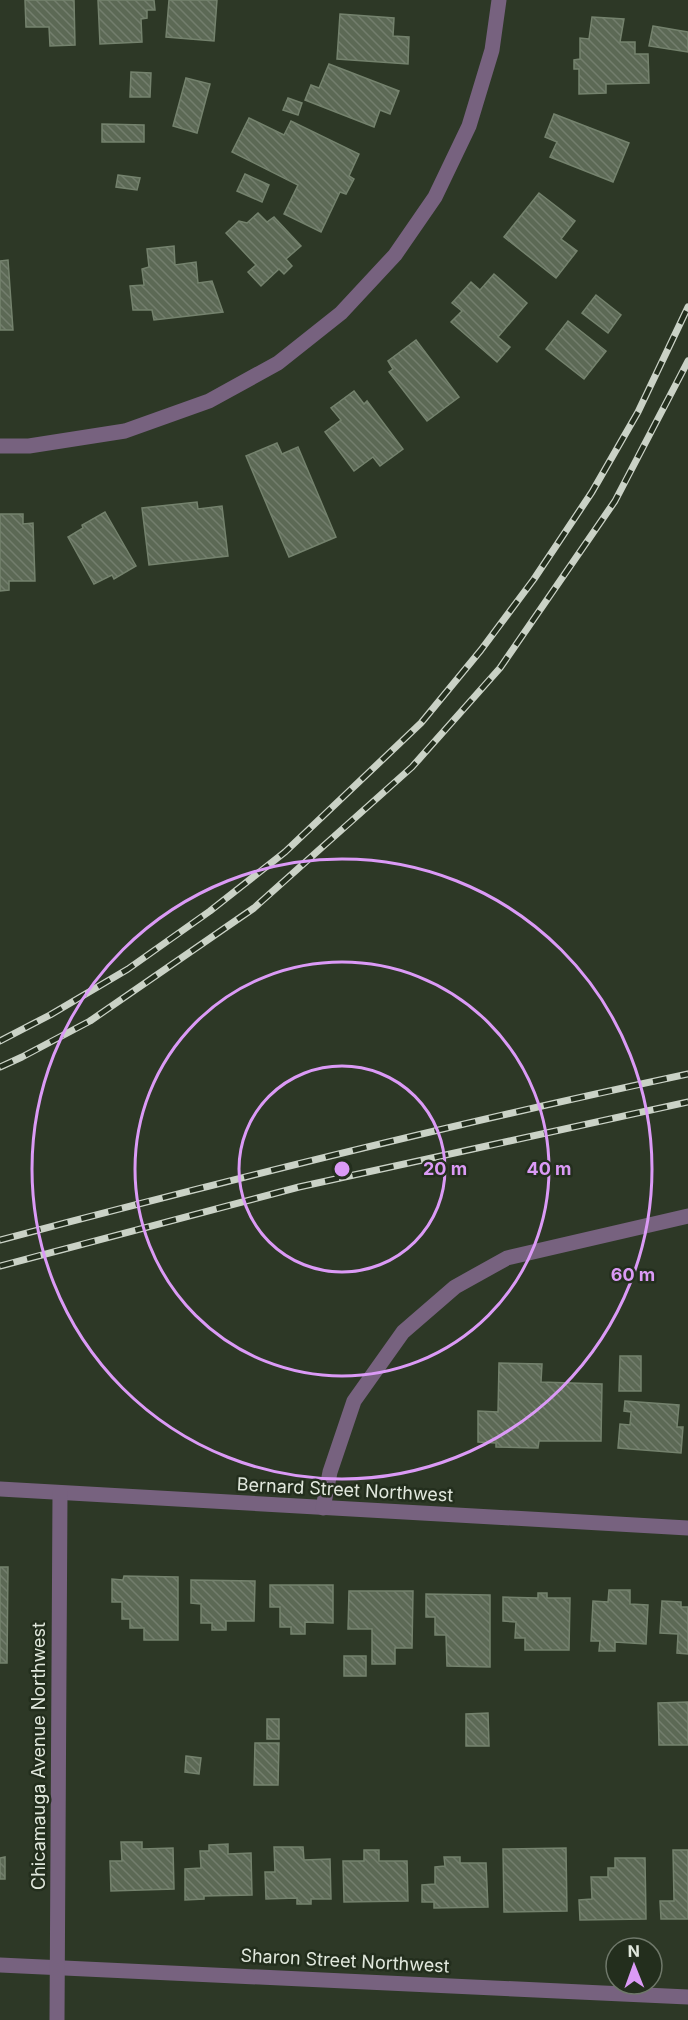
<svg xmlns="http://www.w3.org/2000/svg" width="688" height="2020" viewBox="0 0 688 2020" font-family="Inter,sans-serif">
<defs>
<pattern id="building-back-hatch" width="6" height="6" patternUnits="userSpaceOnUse" patternTransform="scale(1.5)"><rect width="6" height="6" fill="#5c6955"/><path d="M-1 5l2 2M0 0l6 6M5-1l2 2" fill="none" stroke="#737e6d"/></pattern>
</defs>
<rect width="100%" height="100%" fill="#2d3826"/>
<!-- building -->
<g fill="url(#building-back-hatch)" stroke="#74826d" stroke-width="1.5">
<path d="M25,0H74L75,45L50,46L49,27H26Z"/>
<path d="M98,0H154L155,10H147V18L141,19L142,42L100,44Z"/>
<path d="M169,0H217L214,41L166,37Z"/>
<path d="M340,14L394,18L393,36L409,37L408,64L337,59Z"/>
<path d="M592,17L624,19L620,42H635V54H648L649,83L606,84V93L579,94V69H574V60L580,59V38L589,39Z"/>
<path d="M653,26L688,32V52L649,46Z"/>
<path d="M329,64L399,91L390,114L380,110L374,127L305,100L311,85L319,88Z"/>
<path d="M131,72L151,73L150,97H130Z"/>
<path d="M186,78L210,84L197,133L173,126Z"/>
<path d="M288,98L302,103L298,115L283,110Z"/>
<path d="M554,114L629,143L613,182L550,157L557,142L545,137Z"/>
<path d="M249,118L284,135L291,121L359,154L349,176L354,179L346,194L340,192L321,232L284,214L298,185L232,152Z"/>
<path d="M102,124L144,125V142H102Z"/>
<path d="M245,174L269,185L262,202L237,191Z"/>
<path d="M118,175L140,178L137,190L116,187Z"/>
<path d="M539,193L575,221L561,239L577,251L556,278L504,237Z"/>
<path d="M258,213L267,222L274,217L301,246L286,259L292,266L284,274L279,269L261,286L248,272L256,265L226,233L239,221L247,223Z"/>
<path d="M174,246L175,265L196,262L198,283L212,281L223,312L154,320L152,310H133L130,286L144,285L142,269L149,267L147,249Z"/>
<path d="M8,260L13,330H0V261Z"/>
<path d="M494,274L527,303L498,337L510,347L497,362L451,322L462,311L452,303L471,282L480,290Z"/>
<path d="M596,295L621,315L608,333L582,313Z"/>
<path d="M568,321L606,351L584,379L546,349Z"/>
<path d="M416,340L459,397L427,421L389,372L393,369L388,361Z"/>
<path d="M354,391L364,404L367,401L403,449L380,466L373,457L354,471L325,432L341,420L331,408Z"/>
<path d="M277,443L282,454L298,447L336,537L289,557L246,456Z"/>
<path d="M197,502L198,509L222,506L228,556L149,565L142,508Z"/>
<path d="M105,512L136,566L114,579L112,575L94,584L68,537L83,528L82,525Z"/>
<path d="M0,514H23V524L33,523L35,581H9V590L0,591Z"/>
<path d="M620,1356H641V1391H619Z"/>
<path d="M499,1363L542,1364L541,1382L602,1384L601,1441H539L538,1448L496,1447V1443L478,1442V1411L498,1412Z"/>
<path d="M625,1401L679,1405L677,1427H683L681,1453L618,1448L620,1424L630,1425L631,1412L624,1411Z"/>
<path d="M0,1567H8L7,1663H0Z"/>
<path d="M124,1576L178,1577V1640H144V1628H130V1619H122V1602H112V1579L123,1580Z"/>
<path d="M191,1580L255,1581L254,1621H226V1630H212V1623H201V1604L191,1603Z"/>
<path d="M270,1585H333V1623L305,1622V1634H291V1627H280V1607H270Z"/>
<path d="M609,1590H630V1604L648,1605L646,1644L615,1642V1651H599L600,1641H591L593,1601L608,1602Z"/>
<path d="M349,1591H413L412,1648H395V1664H372V1629H348Z"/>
<path d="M538,1593H547V1598H570L569,1650H525V1638H515L516,1622L503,1621V1597L538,1598Z"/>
<path d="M426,1594L490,1595V1667L447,1666L446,1635H435V1617H426Z"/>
<path d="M662,1601L681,1602V1607H688V1654L677,1653L678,1634L660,1633Z"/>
<rect x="344" y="1656" width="22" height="20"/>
<path d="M688,1702V1745H659L658,1703Z"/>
<path d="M488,1713L489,1746H466V1714Z"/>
<rect x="267" y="1719" width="12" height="20"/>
<path d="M255,1743H279L278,1785H254Z"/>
<path d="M186,1756L201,1758L199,1774L185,1772Z"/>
<path d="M121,1842H142V1849L173,1848L174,1889L111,1891L110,1861H122Z"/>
<path d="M228,1844V1854L251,1853L252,1895L204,1896V1899L185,1900V1869L201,1868L200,1851H209V1845Z"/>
<path d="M274,1847H303L304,1860L330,1859L331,1899H311V1904H297V1898L266,1899L265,1872H275Z"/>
<path d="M566,1848L567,1911L504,1912L503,1849Z"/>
<path d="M364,1850H379V1861H407L408,1901L344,1902L343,1861H364Z"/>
<path d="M673,1850H688V1919H661L660,1901H674Z"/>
<path d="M5,1857V1879H0V1858Z"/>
<path d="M444,1857H460V1863H486L488,1907L434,1908V1902H422V1885L435,1884V1867L445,1866Z"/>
<path d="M615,1858H645L646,1919L580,1920L579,1900L592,1899L591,1877H608V1868H615Z"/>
</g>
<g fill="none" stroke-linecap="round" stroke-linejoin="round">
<!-- street -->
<g stroke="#77627f" stroke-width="15">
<path d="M0,446H29L125,431L209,401L278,363L341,313L395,255L435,197L469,126L492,50L499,0"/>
<path d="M0,1489L688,1528"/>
<path d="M323,1508L330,1472L354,1401L403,1332L455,1287L507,1258L688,1216"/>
<path d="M0,1965L688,1997"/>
<path d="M57,2020L60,1493"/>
</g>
<!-- rail casing -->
<g stroke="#cad2c6" stroke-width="7">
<g id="rail">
<path d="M0,1041L50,1015L128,969L210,911L285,852L421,723L481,650L534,579L592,492L638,412L688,307"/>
<path d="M0,1067L22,1057L90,1021L254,908L412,767L500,668L615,501L688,361"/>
<path d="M0,1240C228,1180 457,1123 688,1074"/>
<path d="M0,1266L299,1187L688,1102"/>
</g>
</g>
<!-- rail -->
<use href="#rail" stroke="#232e1d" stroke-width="4.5" stroke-dasharray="14" stroke-linecap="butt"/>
</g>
<!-- distance rings -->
<g fill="none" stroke="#db9af6" stroke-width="3">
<circle cx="342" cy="1169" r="103"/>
<circle cx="342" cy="1169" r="207"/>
<circle cx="342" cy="1169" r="310"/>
</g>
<g text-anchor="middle" stroke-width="5" stroke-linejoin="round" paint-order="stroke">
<!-- street labels -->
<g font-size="18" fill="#e1e8dd" stroke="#232e1d">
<text transform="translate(345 1490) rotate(3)" y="6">Bernard Street Northwest</text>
<text transform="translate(39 1756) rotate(-90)" y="6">Chicamauga Avenue Northwest</text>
<text transform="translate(345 1961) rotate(3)" y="6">Sharon Street Northwest</text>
</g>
</g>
<circle cx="342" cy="1169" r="9" fill="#db9af6" stroke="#232e1d" stroke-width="3"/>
<g font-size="18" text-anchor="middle" font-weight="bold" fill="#db9af6" stroke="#232e1d" stroke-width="5" stroke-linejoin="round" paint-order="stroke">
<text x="445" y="1175">20 m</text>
<text x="549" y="1175">40 m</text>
<text x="633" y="1281">60 m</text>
</g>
<!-- north arrow -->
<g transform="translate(634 1966) rotate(359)"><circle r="28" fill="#232e1d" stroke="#6f786a" stroke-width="1.5"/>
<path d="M0-4.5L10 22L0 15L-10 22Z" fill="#db9af6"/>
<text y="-9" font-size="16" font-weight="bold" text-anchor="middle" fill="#e1e8dd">N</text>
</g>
</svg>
